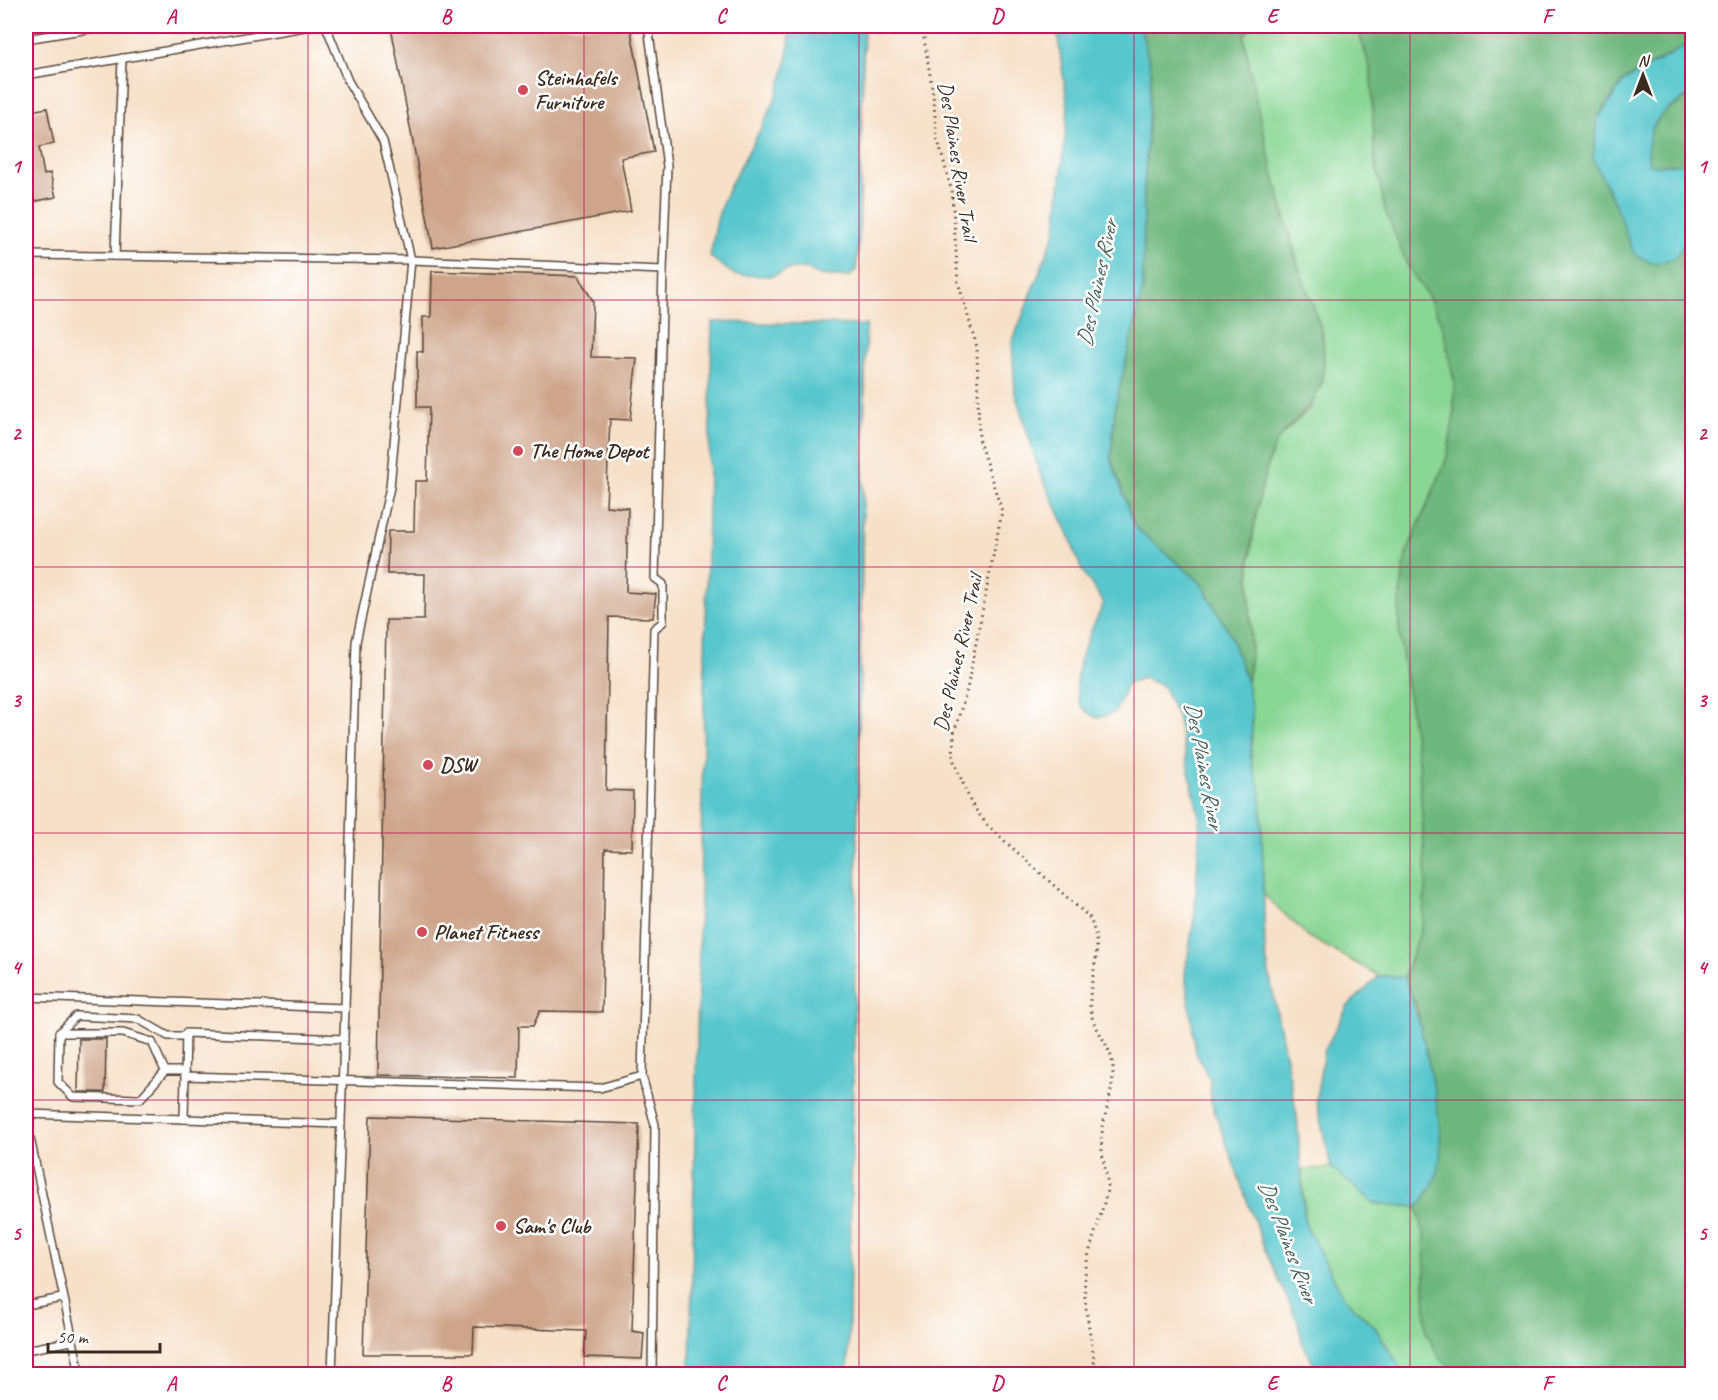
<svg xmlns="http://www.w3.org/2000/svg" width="1718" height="1400" viewBox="0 0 1718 1400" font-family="Caveat,sans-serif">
<rect width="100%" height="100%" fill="#fff"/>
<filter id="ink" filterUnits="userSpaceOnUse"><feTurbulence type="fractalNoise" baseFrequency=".0167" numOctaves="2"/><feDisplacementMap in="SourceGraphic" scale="12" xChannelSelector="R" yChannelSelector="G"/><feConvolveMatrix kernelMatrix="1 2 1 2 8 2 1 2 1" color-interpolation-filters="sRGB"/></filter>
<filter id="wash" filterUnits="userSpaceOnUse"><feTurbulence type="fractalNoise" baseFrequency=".008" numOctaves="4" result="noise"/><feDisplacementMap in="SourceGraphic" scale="24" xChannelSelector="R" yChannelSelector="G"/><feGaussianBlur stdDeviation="1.35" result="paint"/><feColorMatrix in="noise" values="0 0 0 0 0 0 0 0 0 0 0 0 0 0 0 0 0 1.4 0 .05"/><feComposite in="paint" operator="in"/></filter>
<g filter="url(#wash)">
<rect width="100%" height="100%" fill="#f6e0c8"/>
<!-- green -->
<g fill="#89d695" stroke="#62805a" stroke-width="1.5">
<path d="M1251,26H1357L1371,71L1375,162L1443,327L1454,381V417L1447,458L1406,555L1399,603V631L1419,767L1426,880L1422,927L1404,977L1379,976L1309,937L1262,893L1261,793L1251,760L1252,714L1247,682L1251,657L1250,560L1258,498L1275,442L1311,407L1323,381L1324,359L1323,334L1298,264L1258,118L1244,36Z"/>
<path d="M1331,1167L1374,1203L1417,1207L1424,1233L1440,1359L1459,1374H1404L1375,1327L1344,1298L1305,1224L1302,1170Z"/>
</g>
<!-- forest -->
<g fill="#6eb77e" stroke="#54704e" stroke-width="1.5">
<path d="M1140,26H1251L1244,36C1257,113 1276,187 1297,262C1307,294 1324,324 1324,357C1325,416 1283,415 1270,457C1260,491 1253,524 1250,559C1247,600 1254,641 1247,682L1229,632L1200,582L1135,527L1111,459L1115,407L1143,288L1144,191L1151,70Z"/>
<path d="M1357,26H1692V42L1623,81L1598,118L1593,158L1615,204L1673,259L1687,242L1692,241V1374H1459L1440,1359L1426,1332L1424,1233L1417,1207L1428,1193L1440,1129L1417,1008L1404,977L1422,927L1426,880L1419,767L1399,631V603L1406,555L1447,458L1454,417V381L1443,327L1429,298L1408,267L1385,210L1375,162L1371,71Z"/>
<path d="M1692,94V159L1682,164L1649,165L1647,138L1661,115Z"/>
</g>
<!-- water -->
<g fill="#59c7cd" stroke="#4a7876" stroke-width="1.5">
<path d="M790,26H864L859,240L856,270L849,277L817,275L806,268L787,270L773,276L735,275L710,257C714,238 716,216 724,199C752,136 790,98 790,26Z"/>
<path d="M1056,26H1140L1151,70L1144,191L1143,288L1115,407L1111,459L1135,527L1200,582L1229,632L1247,682L1252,714L1251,760L1261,793L1265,952L1297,1115L1305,1224L1344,1298L1375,1327L1404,1374H1319L1302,1342L1298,1322L1265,1250L1211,1101L1210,1080L1196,1053L1185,974L1195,912L1200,821L1177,716L1163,686L1143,678L1127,684L1115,713L1097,718C1092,715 1084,711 1082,707C1065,680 1092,628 1104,603L1081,569L1068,532L1039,471L1015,392L1012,343L1056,230L1068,108Z"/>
<path d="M1692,42V94C1659,113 1644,125 1649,165L1682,164L1692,159V241L1687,242L1673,259L1654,264L1634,254L1615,204L1593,158L1598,118L1624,81Z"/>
<path d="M712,322L866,325L848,1374H690Z"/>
<path d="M1379,976L1404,977C1420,1017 1447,1125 1439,1167C1436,1182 1426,1196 1417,1207L1374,1203L1331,1167L1316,1100L1324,1051L1348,1006Z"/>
</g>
<g id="blocks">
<!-- building -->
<g fill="#cea58b">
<path d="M399,26H630L654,152L621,158L631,211L433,248L391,27Z"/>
<path d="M47,108L54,144L39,147L44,175L50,173L56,197L32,202L30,195L26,196V112Z"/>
<path d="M432,271L578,276L593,301L591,357L637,358L630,420L610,419L606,506L628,508L626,592L656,594L653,618L609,617L606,790L633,791L632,850L605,849L602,1012L540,1011L533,1026H519L518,1078L378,1075L386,620H424L425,574H387L388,531H414L415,481H427L429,407H417V351L423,352V317H431Z"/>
<path d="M79,1039H106L105,1092H78Z"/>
<path d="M370,1116L639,1124L632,1331L644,1333L642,1359L584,1357L586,1331L474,1327L473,1354H363Z"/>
</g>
</g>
</g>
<g filter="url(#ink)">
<use href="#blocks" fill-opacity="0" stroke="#574538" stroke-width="1.5"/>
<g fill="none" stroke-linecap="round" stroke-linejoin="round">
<!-- service casing -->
<g stroke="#574538" stroke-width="10">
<g id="service">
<path d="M26,39L107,26"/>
<path d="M26,75L310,26"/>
<path d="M26,255L411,260L663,270L667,166L648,26"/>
<path d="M115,256L122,58"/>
<path d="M26,997L345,1008L356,642L390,487L411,260L383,141L348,81L326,26"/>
<path d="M59,1033H123L152,1042L165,1071"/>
<path d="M185,1071H165L140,1099L73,1097L58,1082L59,1033L76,1016L138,1019L168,1036H186"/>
<path d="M185,1076L600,1088L642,1076L654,629L663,622V584L655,578L663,270"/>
<path d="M642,1076L655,1125L652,1374"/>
<path d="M26,1114L341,1124"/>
<path d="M26,1119L80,1374"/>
<path d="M184,1119L186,1033L344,1039"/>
<path d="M26,1226L28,1239L26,1262"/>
<path d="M26,1305L62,1298"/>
<path d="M26,1350L72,1341"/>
<path d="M332,1374L345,1008"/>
</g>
</g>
<!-- path -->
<g stroke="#574538" stroke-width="3" stroke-dasharray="1.5 4.5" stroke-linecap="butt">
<path d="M922,26L933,94L937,137L952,192L958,282L977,347L979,441L1002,511L967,689L954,733L953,759L971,803L987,825L1089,917C1106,952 1089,971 1090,1006C1091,1029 1113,1045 1113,1069C1114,1096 1099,1122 1102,1150C1103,1166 1110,1179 1106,1195C1100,1222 1088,1247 1085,1275C1082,1309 1094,1341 1095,1374"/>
<path d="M28,1374L67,1366"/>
</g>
<!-- service -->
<use href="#service" stroke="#fff" stroke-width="7"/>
</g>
</g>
<!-- grid -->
<path fill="none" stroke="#c2185b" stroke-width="1.5" stroke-opacity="0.55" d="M308,26V1374M584,26V1374M859,26V1374M1134,26V1374M1410,26V1374M26,300H1692M26,567H1692M26,833H1692M26,1100H1692"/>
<!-- markers -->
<g fill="#d1495b" stroke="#fff" stroke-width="2">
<circle cx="523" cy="90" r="6"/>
<circle cx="518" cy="451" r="6"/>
<circle cx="428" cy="765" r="6"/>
<circle cx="422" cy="932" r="6"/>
<circle cx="501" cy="1226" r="6"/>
</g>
<g text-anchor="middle" stroke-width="5" stroke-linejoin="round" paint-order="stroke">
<!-- poi labels -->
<g font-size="21" font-weight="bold" fill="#3b2a1e" stroke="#fff" text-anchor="start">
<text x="535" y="85">Steinhafels<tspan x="535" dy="24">Furniture</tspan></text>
<text x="530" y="458">The Home Depot</text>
<text x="440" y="772">DSW</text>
<text x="434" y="939">Planet Fitness</text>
<text x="513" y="1233">Sam's Club</text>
</g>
<!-- street labels -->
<g font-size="21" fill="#3b2a1e" stroke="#fff">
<text transform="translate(958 161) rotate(81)" y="7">Des Plaines River Trail</text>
<text transform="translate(958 653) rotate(-77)" y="7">Des Plaines River Trail</text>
</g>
<!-- water labels -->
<g font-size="22" font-style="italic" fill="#46615b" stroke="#fff">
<text transform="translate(1096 283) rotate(-78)" y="8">Des Plaines River</text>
<text transform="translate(1205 765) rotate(79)" y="8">Des Plaines River</text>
<text transform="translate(1289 1241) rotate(69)" y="8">Des Plaines River</text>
</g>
</g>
<!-- margin -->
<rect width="1718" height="1400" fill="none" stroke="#fff" stroke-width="66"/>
<!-- north arrow -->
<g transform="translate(1643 75)" stroke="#ffffff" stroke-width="4.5" paint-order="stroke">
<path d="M0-4.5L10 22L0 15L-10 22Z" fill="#3b2a1e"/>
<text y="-9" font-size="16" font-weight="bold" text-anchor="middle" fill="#3b2a1e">N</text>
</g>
<!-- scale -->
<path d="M48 1343v9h112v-9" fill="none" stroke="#3b2a1e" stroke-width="3"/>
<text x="57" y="1343" font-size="18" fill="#3b2a1e" stroke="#ffffff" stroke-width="4.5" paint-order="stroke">50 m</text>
<rect x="33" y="33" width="1652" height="1334" fill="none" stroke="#c2185b" stroke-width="2"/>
<g font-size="20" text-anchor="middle" font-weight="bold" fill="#c2185b">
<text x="171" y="23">A</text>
<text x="446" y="23">B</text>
<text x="721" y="23">C</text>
<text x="997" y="23">D</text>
<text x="1272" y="23">E</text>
<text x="1547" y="23">F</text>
<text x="16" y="173">1</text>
<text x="1702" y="173">1</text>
<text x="16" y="440">2</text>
<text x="1702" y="440">2</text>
<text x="16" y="707">3</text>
<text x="1702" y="707">3</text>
<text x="16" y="974">4</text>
<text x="1702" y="974">4</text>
<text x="16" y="1240">5</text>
<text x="1702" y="1240">5</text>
<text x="171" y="1390">A</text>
<text x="446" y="1390">B</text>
<text x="721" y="1390">C</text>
<text x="997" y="1390">D</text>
<text x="1272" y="1390">E</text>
<text x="1547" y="1390">F</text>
</g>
</svg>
